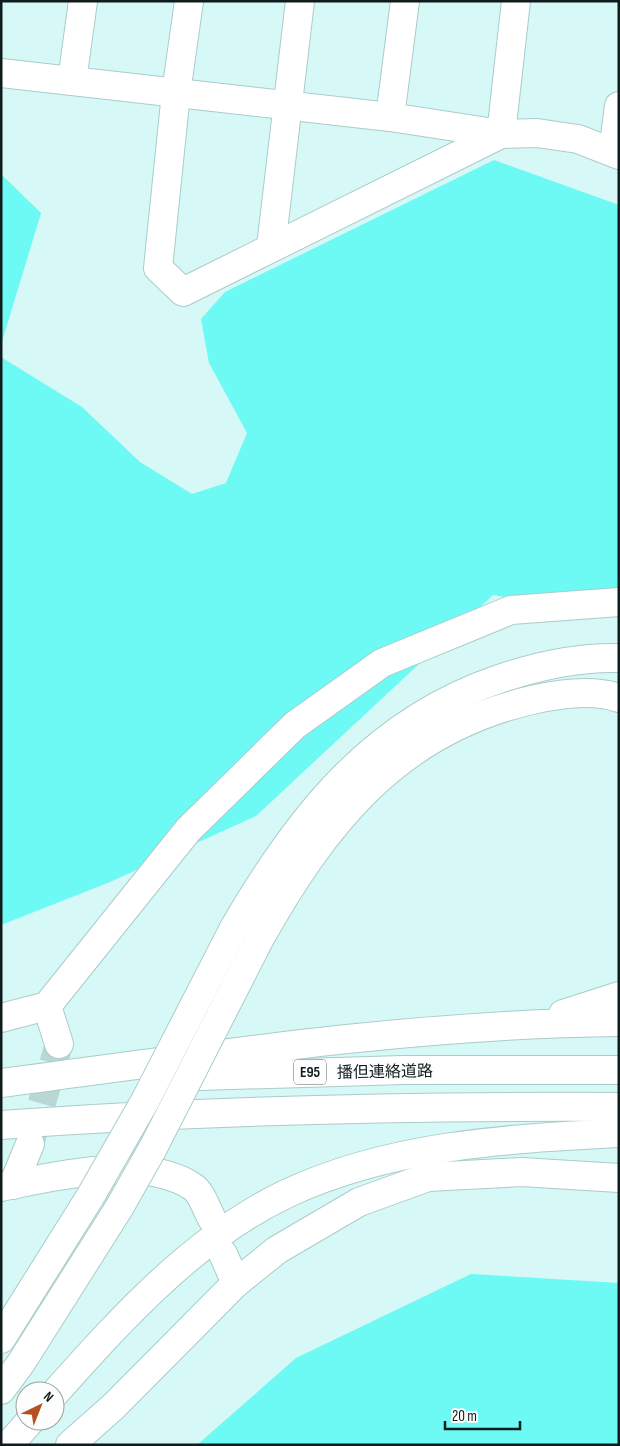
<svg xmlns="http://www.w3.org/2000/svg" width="620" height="1446" viewBox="0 0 620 1446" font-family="'Sofia Sans Condensed','Noto Sans JP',sans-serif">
<rect width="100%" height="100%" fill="#d6f8f6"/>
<!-- green -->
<g fill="#6df9f4">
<path d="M494,160L619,205V593L572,609L493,595L256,816L110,882L1,925V357L82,407L140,462L192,494L226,483L247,433L209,363L201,319L225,292Z"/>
<path d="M1,174L41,213L1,345Z"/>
<path d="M471,1274L619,1283V1445H197L296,1358Z"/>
</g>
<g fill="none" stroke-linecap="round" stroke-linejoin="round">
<!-- minor-tunnel -->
<path stroke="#b8d7d5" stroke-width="28" stroke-dasharray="28 14" stroke-linecap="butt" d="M30,1144L59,1044"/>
<!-- minor casing -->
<g stroke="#aaccca" stroke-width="30">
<g id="minor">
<path d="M189,1L176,93L158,268L183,292L501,134L537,133L578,139L619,155"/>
<path d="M1,73L390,117L501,134L516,1"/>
<path d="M72,81L83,1"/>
<path d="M390,117L405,1"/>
<path d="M613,152L619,106"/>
<path d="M271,247L300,1"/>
<path d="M47,1006L59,1044"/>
<path d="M1,1018L47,1006L188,830L295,725L382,663L511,610L619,602"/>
<path d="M13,1185L30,1144"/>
<path d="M1,1187C55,1176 144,1154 193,1187C201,1192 207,1210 212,1219"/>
<path d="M223,1254L236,1283"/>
<path d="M70,1445L114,1406L236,1283L277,1250L359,1202L428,1177L522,1172L619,1178"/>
</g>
</g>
<!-- highway casing -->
<g stroke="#aaccca" stroke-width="30">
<g id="highway">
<path d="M234,928C299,816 373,722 499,679C537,666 579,657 619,658"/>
<path d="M259,940C324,824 396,731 532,700C558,694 593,689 619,698"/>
<path d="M563,1014L619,996"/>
<path d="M167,1077L403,1070H619"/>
<path d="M1,1083C206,1056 412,1024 619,1022"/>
<path d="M1,1125C207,1110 412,1106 619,1107"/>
<path d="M1,1339L90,1197"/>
<path d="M1,1390L21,1363L119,1208"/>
<path d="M55,1393C122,1318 194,1238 286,1194C390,1145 506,1139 619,1133"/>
<path d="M9,1445L30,1421"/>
</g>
</g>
<!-- minor -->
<use href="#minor" stroke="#fff" stroke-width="28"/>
<!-- highway -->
<use href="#highway" stroke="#fff" stroke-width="28"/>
<!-- highway-bridge casing -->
<g stroke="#aaccca" stroke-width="30" stroke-linecap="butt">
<g id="highway-bridge">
<path d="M90,1197L145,1101L234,928"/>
<path d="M119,1208L153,1148L259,940"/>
</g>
</g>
<!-- highway-bridge -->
<use href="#highway-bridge" stroke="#fff" stroke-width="28"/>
</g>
<g text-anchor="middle" stroke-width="5" stroke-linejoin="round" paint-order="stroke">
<!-- shield labels -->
<rect fill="#fdfdfd" stroke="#56605f" stroke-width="1" x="294" y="1059.5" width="32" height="25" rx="4"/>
<g font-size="15" font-weight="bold" fill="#0f1c1b">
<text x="310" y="1077">E95</text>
</g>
<!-- street labels -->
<g font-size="16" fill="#0f1c1b" stroke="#fdfdfd">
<text transform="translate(385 1071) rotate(-1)" y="6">播但連絡道路</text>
</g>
</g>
<!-- border -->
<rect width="620" height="1446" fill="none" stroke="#0f1c1b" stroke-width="5"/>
<!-- north arrow -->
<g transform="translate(40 1406) rotate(43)"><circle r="24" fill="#fdfdfd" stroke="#9ea3a3"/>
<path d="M0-4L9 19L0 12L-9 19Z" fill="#b55023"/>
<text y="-8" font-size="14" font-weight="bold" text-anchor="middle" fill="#0f1c1b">N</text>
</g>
<!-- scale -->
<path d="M445 1421v8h75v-8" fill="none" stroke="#0f1c1b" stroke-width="2.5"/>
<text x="452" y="1421" font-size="15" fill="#0f1c1b" stroke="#fdfdfd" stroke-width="4" paint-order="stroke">20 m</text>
</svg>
